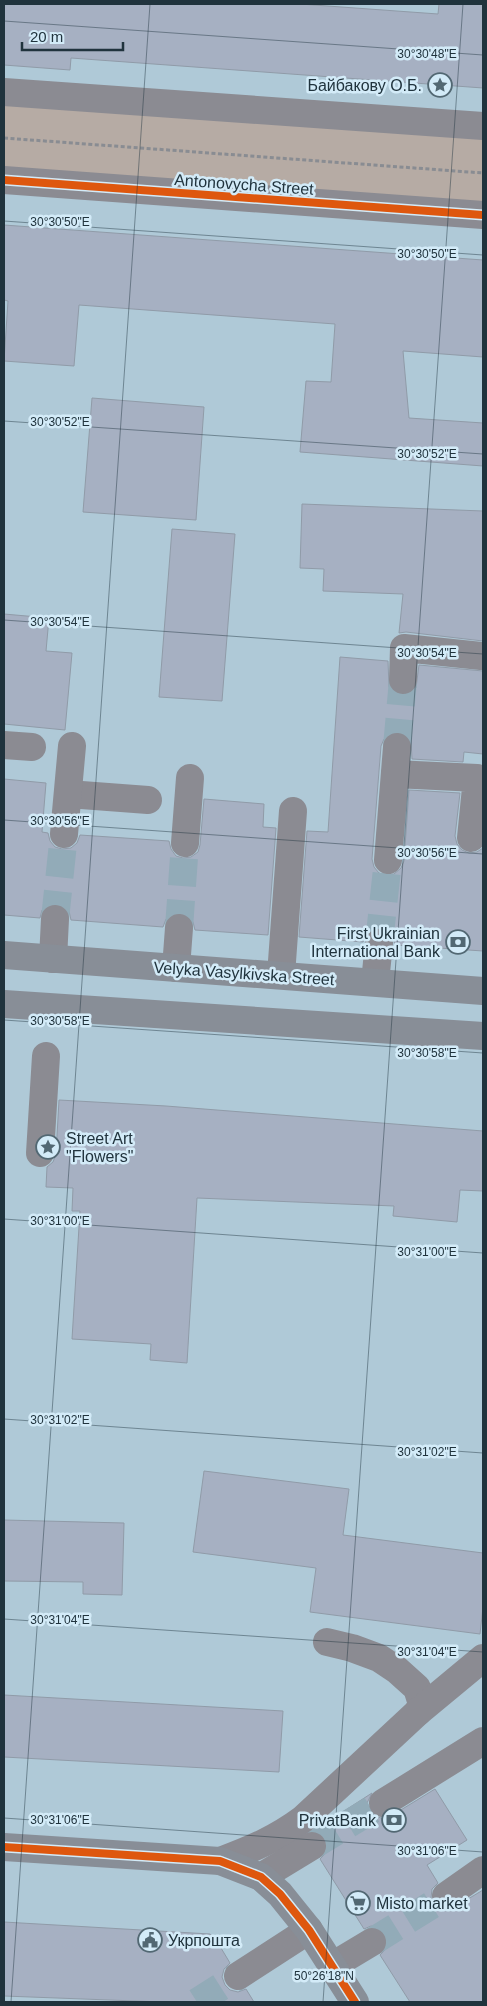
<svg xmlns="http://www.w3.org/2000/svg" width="487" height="2006" viewBox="0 0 487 2006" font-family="Helvetica,sans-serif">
<rect width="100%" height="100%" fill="#afc9d7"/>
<!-- green -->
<path fill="#b6aba4" d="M4,92L483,126V215L4,180Z"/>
<!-- building -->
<g fill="#a6b0c2" stroke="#909ba8">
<path d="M4,4H300L438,14L439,4H483V88L71,58L70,70L4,65Z"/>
<path d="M4,225L483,260V357L403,351L409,418L483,423V466L300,452L306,381L331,382L335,324L79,305L74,366L4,361L8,301L4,300Z"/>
<path d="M92,398L204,407L196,520L83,512Z"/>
<path d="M302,504L483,511V641L406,632L399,633L403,594L323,591L324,569L300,568Z"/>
<path d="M172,529L235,534L222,701L159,697Z"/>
<path d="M4,614L49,618L46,651L72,653L65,730L4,724Z"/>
<path d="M340,657L388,661L389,687L394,693L402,696L411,693L416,688L419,665L483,671V754L464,752L463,762L412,759L411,741L406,734L399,732L391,733L384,739L381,746L372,859L374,867L379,873L386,875L394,874L401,868L404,861L409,790L460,793L455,836L457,844L462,850L469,853L477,852L483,848V951L395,945L393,937L389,931L380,927L373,929L367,933L363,942L299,937L307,831L328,832Z"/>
<path d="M4,779L46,783L42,832L48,833L50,841L55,847L62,849L71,848L77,843L80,835L169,841L171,849L176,856L183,858L191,857L198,852L200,845L204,799L264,804L263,827L276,828L268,935L195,930L193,922L188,915L180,912L172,914L166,919L163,927L71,920L69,911L63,906L56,903L47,905L42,910L40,918L4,915Z"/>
<path d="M59,1100L166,1106L483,1131V1191L460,1190L457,1222L393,1216L394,1206L197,1198L187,1363L150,1360L151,1344L72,1339L80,1211H72L73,1188L46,1187L47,1167L53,1162L56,1154Z"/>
<path d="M204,1471L349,1489L343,1535L483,1553V1607L480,1634L310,1612L316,1568L193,1552Z"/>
<path d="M4,1520L124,1523L122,1595L83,1594V1582L4,1581Z"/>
<path d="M4,1695L283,1711L279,1772L4,1757Z"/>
<path d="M435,1789L467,1840L427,1865L438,1883L432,1889L431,1898L434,1905L439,1910L448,1911L483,1890V2002H410L380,1955L386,1949L388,1941L386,1934L379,1928L371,1926L364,1929L320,1859L326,1853L328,1845L326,1838L320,1833L313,1831L372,1793L367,1803L370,1811L375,1816L384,1819L391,1816Z"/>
<path d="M4,1922L210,1934L215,1938L230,1963L224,1969L222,1977L225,1985L230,1990L238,1992L246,1989L254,2002H162L4,1996Z"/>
</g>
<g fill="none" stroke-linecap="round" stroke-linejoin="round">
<!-- minor-tunnel -->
<g stroke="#92abb8" stroke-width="28" stroke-dasharray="28 14" stroke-linecap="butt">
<path d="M397,747L403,680"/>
<path d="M55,919L64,834"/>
<path d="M179,928L185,843"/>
<path d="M379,943L388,860"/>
<path d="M312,1846L383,1803"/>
<path d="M372,1942L446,1896"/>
<path d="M197,2002L238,1976"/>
</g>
<!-- path -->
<path stroke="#898c92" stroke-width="3" stroke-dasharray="4 2.5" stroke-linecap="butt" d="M4,138L483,173"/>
<!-- minor -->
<g stroke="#8b8b92" stroke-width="28">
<path d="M4,92L483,126"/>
<path d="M4,180L483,215"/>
<path d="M403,680L404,648L481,656"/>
<path d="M4,745L32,747"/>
<path d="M395,774L477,778L471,838"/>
<path d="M68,794L148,800"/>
<path d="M64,834L72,746"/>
<path d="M185,843L190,778"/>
<path d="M388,860L397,747"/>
<path d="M53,959L55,919"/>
<path d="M176,968L179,928"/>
<path d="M281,975L293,811"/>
<path d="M375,982L379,943"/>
<path d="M40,1153L46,1056"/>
<path d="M327,1642L352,1648L379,1658L397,1670L417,1688L422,1704L418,1712"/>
<path d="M383,1803L483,1741"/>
<path d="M220,1861C252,1849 276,1839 303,1819L418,1712L483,1658"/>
<path d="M261,1877L312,1846"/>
<path d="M446,1896L483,1870"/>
<path d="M332,1966L372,1942"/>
<path d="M238,1976L309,1930"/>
</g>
<!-- major -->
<g stroke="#888e97" stroke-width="28">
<path d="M4,955L483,991"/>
<path d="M4,1004L483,1036"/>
<path d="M4,1847L220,1861L261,1877L280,1894L309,1930L355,2002"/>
</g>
<!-- cycleway casing -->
<g stroke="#d3ebf8" stroke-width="11">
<g id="cycleway">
<path d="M4,180L483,215"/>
<path d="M4,1847L220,1861L261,1877L280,1894L309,1930L355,2002"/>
</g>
</g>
<!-- cycleway -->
<use href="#cycleway" stroke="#de570e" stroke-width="8"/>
</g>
<!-- ticks -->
<path fill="none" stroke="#20333d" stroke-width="1" stroke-opacity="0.45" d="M4,21L483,55M4,221L483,255M4,421L483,454M4,620L483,654M4,820L483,854M4,1020L483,1053M4,1219L483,1253M4,1419L483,1453M4,1619L483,1652M4,1818L483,1852M11,2002L150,4M323,2002L463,4"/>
<!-- icons -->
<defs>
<g id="sight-ring" transform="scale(1.25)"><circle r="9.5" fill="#d3ebf8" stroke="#526873" stroke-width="1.5"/><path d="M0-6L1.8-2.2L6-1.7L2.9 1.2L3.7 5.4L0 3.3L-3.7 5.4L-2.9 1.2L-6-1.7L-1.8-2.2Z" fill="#526873"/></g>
<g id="bank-ring" transform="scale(1.25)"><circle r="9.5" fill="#d3ebf8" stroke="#526873" stroke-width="1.5"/><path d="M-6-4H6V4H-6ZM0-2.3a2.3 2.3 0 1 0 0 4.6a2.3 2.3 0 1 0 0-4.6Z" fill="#526873"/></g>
<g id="supermarket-ring" transform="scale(1.25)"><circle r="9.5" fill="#d3ebf8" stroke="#526873" stroke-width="1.5"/><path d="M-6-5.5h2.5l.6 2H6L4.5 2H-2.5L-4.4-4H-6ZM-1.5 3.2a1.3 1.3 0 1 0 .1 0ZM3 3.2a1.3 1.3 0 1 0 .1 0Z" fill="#526873"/></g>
<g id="civic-ring" transform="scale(1.25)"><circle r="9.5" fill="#d3ebf8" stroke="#526873" stroke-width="1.5"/><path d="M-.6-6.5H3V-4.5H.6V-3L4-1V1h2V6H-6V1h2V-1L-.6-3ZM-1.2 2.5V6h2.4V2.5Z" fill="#526873"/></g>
</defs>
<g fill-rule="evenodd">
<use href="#sight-ring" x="440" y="85"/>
<use href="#bank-ring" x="458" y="942"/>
<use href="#sight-ring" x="48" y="1147"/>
<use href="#bank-ring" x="394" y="1820"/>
<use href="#supermarket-ring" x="358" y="1903"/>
<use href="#civic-ring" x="150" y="1940"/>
</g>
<g text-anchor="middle" stroke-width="5" stroke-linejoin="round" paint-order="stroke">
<!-- poi labels -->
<g font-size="16" fill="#20333d" stroke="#d3ebf8" text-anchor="end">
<text x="422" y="91">Байбакову О.Б.</text>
<text x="440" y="939">First Ukrainian<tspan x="440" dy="18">International Bank</tspan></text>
<text x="66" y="1144" text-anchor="start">Street Art<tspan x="66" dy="18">"Flowers"</tspan></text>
<text x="376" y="1826">PrivatBank</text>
<text x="376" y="1909" text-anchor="start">Misto market</text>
<text x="168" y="1946" text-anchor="start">Укрпошта</text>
</g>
<!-- street labels -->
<g font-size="16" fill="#20333d" stroke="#d3ebf8">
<text transform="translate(244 184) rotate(4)" y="6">Antonovycha Street</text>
<text transform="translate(244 973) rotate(4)" y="6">Velyka Vasylkivska Street</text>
</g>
</g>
<g font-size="12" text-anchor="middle" fill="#20333d" stroke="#d3ebf8" stroke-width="5" stroke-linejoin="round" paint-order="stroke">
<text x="427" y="58">30°30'48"E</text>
<text x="60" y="226">30°30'50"E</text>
<text x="427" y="258">30°30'50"E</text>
<text x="60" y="426">30°30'52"E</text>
<text x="427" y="458">30°30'52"E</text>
<text x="60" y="626">30°30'54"E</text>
<text x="427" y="657">30°30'54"E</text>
<text x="60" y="825">30°30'56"E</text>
<text x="427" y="857">30°30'56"E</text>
<text x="60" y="1025">30°30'58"E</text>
<text x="427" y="1057">30°30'58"E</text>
<text x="60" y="1225">30°31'00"E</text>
<text x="427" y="1256">30°31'00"E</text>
<text x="60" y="1424">30°31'02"E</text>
<text x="427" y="1456">30°31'02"E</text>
<text x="60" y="1624">30°31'04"E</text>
<text x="427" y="1656">30°31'04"E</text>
<text x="60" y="1824">30°31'06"E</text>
<text x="427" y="1855">30°31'06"E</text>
<text x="324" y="1980">50°26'18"N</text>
</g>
<!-- border -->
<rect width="487" height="2006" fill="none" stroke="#20333d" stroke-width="10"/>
<!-- scale -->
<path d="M22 42v8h101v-8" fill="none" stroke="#20333d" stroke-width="2.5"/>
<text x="30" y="42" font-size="15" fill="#20333d" stroke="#d3ebf8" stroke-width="4" paint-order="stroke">20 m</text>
</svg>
